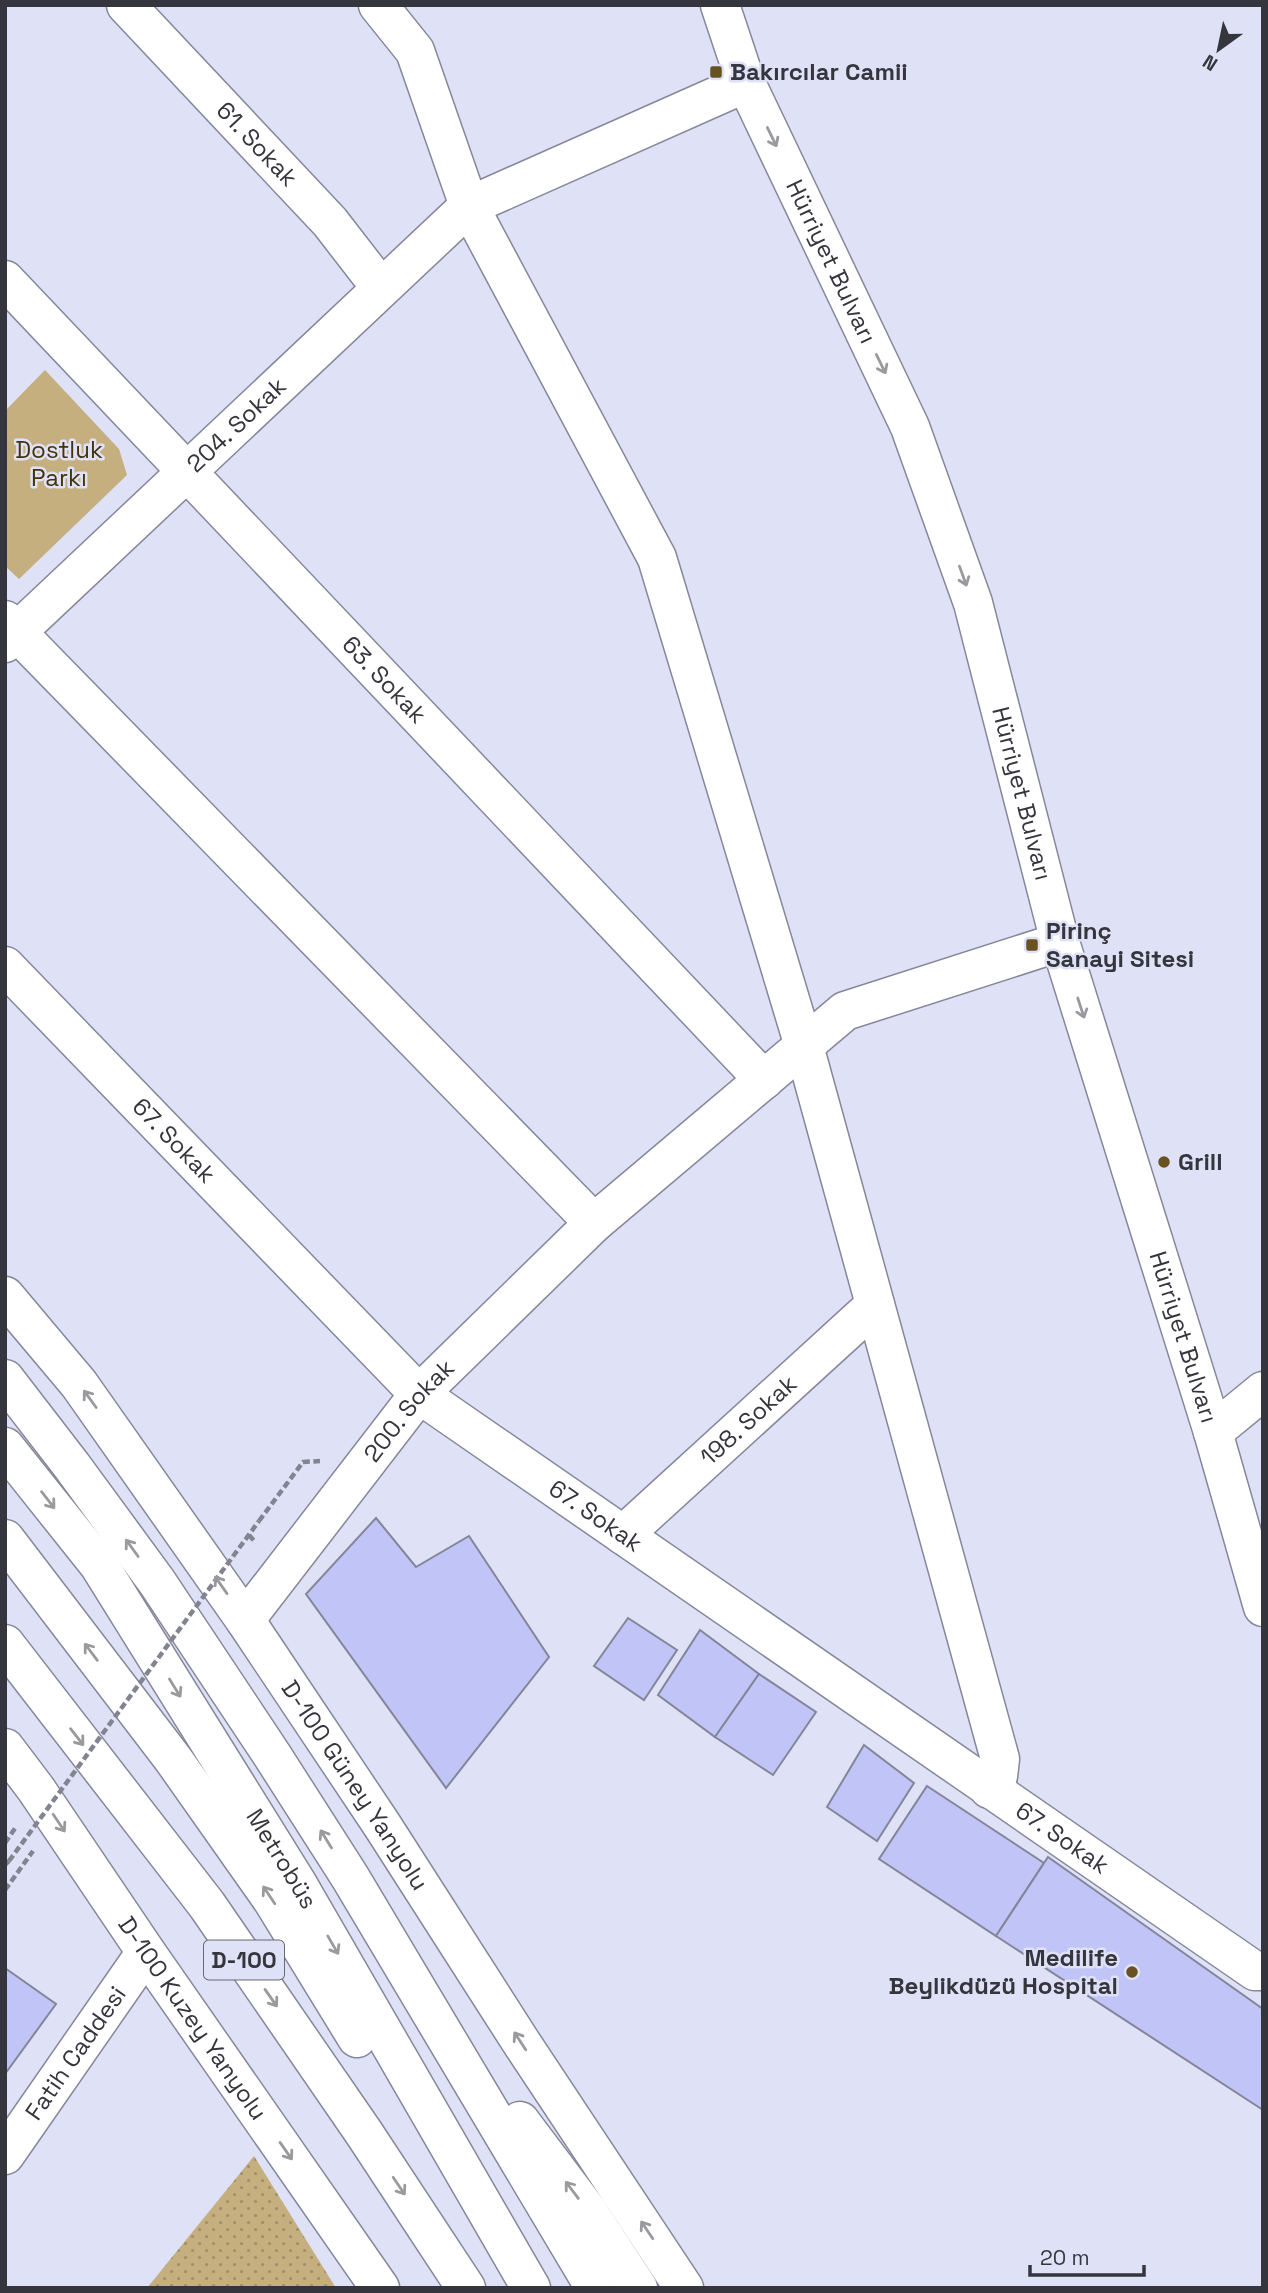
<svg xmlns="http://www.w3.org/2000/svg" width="1268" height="2293" viewBox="0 0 1268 2293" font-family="'Space Grotesk',sans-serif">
<defs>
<pattern id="grass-dots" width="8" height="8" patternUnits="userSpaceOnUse" patternTransform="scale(1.75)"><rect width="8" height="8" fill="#c5af7f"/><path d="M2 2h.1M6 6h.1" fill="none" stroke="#a18f69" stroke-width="1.8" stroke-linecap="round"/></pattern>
</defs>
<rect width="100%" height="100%" fill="#dfe1f6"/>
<!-- grass -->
<path fill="url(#grass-dots)" d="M254,2156L336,2288H147Z"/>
<!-- park -->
<path fill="#c5af7f" d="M45,370L119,449L127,475L19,579L5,566V411Z"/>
<!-- building -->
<g fill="#c1c4f7" stroke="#838598" stroke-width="2">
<path d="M376,1518L416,1567L469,1536L549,1657L446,1788L306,1594Z"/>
<path d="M628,1618L677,1650L644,1700L594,1666Z"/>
<path d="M700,1630L759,1674L715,1737L658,1695Z"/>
<path d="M759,1674L816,1712L773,1775L715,1737Z"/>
<path d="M864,1745L914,1783L877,1841L827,1807Z"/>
<path d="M927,1786L1044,1863L996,1936L879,1859Z"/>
<path d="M1048,1857L1263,2009V2110L996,1936Z"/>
<path d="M5,1968L56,2004L5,2074Z"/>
</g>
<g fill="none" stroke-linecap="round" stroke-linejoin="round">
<!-- minor casing -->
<g stroke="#85879a" stroke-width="41">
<g id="minor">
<path id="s1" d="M126,5L330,222L381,288"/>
<path d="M746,83L469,206L657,558L804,1046L1000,1759L998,1776L989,1789"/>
<path id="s2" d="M5,280L764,1080"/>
<path d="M5,620L594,1223L845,1011L1060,942"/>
<path id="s3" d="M5,643L469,206L415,51L378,5"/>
<path id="s4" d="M5,966L419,1394L1255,1971H1263"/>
<path d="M1213,1432L1263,1391"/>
<path id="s5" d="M5,1447L99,1565L297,1883L531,2288"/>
<path id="s6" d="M623,1535L875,1305"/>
<path d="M5,1539L173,1759L273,1901L357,2038"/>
<path id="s7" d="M245,1620L419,1394L594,1223"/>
<path id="s8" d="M5,2155L146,1952"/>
</g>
</g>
<!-- major casing -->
<g stroke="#85879a" stroke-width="41">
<g id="major">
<path id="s9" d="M720,5L746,83L910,427L973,603L1060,942L1213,1432L1263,1607"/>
<path id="s10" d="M5,1296L79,1384L245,1620L382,1825L521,2042L684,2288"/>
<path id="s11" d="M5,1748L36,1789L146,1952L380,2288"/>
</g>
</g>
<!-- highway casing -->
<g stroke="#85879a" stroke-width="41">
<g id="highway">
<path d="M5,1379L72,1466L157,1582L272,1755L350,1877L595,2288"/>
<path d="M5,1644L207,1905L364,2133L466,2288"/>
<path d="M520,2121L587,2210L638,2288"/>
</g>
</g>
<!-- path -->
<g stroke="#838492" stroke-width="4.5" stroke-dasharray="7 3.5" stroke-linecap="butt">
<path d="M259,1521L303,1462L320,1461"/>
<path d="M249,1535L256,1543"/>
<path d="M5,1843L16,1827"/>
<path d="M5,1865L9,1861"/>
<path d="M5,1890L33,1851"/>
</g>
<!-- minor -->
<use href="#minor" stroke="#fff" stroke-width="38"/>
<!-- major -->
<use href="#major" stroke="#fff" stroke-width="38"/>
<!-- highway -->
<use href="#highway" stroke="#fff" stroke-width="38"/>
<!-- path-bridge -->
<path stroke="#838492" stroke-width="4.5" stroke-dasharray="7 3.5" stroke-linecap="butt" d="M9,1861L259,1521"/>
</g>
<!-- one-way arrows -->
<defs><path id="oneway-shaft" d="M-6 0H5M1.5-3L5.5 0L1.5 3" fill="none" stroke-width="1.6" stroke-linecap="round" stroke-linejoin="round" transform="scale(1.75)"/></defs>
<g stroke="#9a9a9e">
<use href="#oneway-shaft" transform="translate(772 137) rotate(64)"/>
<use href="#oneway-shaft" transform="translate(881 364) rotate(64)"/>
<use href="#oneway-shaft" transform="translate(963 576) rotate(70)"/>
<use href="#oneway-shaft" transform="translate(1081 1008) rotate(72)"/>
<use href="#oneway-shaft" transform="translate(90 1399) rotate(-126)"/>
<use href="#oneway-shaft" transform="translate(48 1500) rotate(52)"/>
<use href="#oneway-shaft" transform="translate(132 1548) rotate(-126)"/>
<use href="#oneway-shaft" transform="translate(221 1585) rotate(-125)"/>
<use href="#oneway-shaft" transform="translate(91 1652) rotate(-127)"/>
<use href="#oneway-shaft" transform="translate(175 1688) rotate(58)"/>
<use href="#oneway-shaft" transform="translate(77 1737) rotate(52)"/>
<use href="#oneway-shaft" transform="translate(59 1823) rotate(56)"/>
<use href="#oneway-shaft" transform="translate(326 1839) rotate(-122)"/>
<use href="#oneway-shaft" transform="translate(269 1895) rotate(-124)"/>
<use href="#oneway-shaft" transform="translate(333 1945) rotate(60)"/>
<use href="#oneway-shaft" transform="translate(271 1998) rotate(55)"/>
<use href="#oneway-shaft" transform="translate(520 2041) rotate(-123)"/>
<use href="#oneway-shaft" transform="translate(286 2151) rotate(55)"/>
<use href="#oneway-shaft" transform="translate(399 2186) rotate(56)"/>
<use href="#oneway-shaft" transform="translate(572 2190) rotate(-127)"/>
<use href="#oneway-shaft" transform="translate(647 2230) rotate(-124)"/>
</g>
<!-- markers -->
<g fill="#685221" stroke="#dfe1f6" stroke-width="2.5">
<rect x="709" y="65" width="14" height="14" rx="3.5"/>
<rect x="1025" y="938" width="14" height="14" rx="3.5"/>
<circle cx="1164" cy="1162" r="7"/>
<circle cx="1132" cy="1972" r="7"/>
</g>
<g text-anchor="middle" stroke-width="5" stroke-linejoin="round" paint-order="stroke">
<!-- shield labels -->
<rect fill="#dfe1f6" stroke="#676974" stroke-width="2" x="204" y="1940.5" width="80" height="39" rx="5"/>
<g font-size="23" font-weight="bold" fill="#34353d">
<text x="244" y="1968">D-100</text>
</g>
<!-- poi labels -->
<g font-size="24" font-weight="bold" fill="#34353d" stroke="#dfe1f6" text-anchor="start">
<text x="730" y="80">Bakırcılar Camii</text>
<text x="1046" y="939">Pirinç<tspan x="1046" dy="28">Sanayi Sitesi</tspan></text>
<text x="1178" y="1170">Grill</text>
<text x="1118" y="1966" text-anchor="end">Medilife<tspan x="1118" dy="28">Beylikdüzü Hospital</tspan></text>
</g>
<!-- street labels -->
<g font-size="24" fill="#34353d" stroke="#dfe1f6">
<text dy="8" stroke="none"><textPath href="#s1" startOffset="191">61. Sokak</textPath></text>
<text dy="8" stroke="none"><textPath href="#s9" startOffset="280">Hürriyet Bulvarı</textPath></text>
<text dy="8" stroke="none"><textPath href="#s3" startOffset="318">204. Sokak</textPath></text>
<text dy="8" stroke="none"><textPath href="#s2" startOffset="551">63. Sokak</textPath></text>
<text dy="8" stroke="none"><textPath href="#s9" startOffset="847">Hürriyet Bulvarı</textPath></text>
<text dy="8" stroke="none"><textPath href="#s4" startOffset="243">67. Sokak</textPath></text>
<text dy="8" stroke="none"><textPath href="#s9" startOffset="1414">Hürriyet Bulvarı</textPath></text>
<text dy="8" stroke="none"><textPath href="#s7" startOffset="266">200. Sokak</textPath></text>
<text dy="8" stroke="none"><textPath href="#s6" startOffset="170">198. Sokak</textPath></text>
<text dy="8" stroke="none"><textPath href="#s4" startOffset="810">67. Sokak</textPath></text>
<text dy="8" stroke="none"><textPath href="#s10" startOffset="602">D-100 Güney Yanyolu</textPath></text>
<text dy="8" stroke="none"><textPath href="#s4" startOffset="1377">67. Sokak</textPath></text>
<text dy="8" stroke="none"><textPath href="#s5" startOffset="497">Metrobüs</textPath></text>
<text dy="8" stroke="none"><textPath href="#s11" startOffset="329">D-100 Kuzey Yanyolu</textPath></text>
<text dy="8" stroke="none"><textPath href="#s8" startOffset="124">Fatih Caddesi</textPath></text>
</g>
<!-- park labels -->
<g font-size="24" fill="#443309" stroke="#dfe1f6">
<text x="59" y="458">Dostluk<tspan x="59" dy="28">Parkı</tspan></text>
</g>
</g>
<!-- border -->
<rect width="1268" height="2293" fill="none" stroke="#34353d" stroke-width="14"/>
<!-- north arrow -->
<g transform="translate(1219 49) rotate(213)" stroke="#dfe1f6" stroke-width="5" paint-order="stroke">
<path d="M0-5L12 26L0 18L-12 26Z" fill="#34353d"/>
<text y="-10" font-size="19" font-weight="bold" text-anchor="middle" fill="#34353d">N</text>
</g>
<!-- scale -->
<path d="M1030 2265v10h114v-10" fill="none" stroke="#34353d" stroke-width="3.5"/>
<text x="1040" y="2265" font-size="21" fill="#34353d" stroke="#dfe1f6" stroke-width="5" paint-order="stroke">20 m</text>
</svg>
